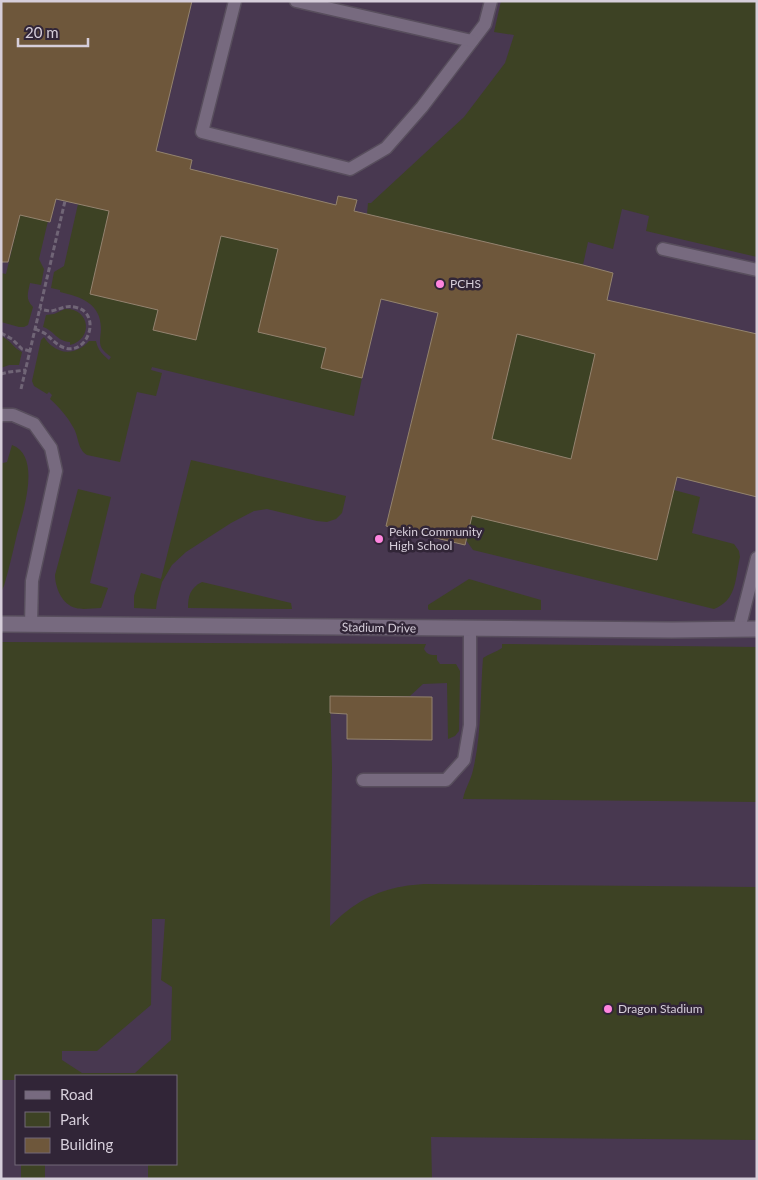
<svg xmlns="http://www.w3.org/2000/svg" width="758" height="1180" viewBox="0 0 758 1180" font-family="Lato,sans-serif">
<rect width="100%" height="100%" fill="#3b2f42"/>
<!-- built -->
<path fill="#483850" fill-rule="evenodd" d="M1,1H757V1179H1ZM16,1076H176V1164H16Z"/>
<!-- green -->
<g fill="#3d4224" fill-rule="evenodd">
<path d="M501,1H757V257L646,231L649,216L622,209L613,249L588,242L583,265L367,214L368,203H371L464,117L505,63L514,35L494,32Z"/>
<path d="M78,204L109,211L90,294L158,310L153,330L196,340L221,236L278,249L258,332L326,348L321,368L362,378L354,416L152,367L151,370L162,373L156,396L137,392L120,462L87,455C77,449 79,436 73,427C67,416 59,407 50,399L52,395L49,392L47,394L34,386L32,381L41,340L44,337C46,340 49,344 52,346C64,356 80,352 89,341H96C98,350 102,354 109,360L111,357C97,347 100,344 101,329C101,303 81,297 60,292V290L51,288L54,272L64,266Z"/>
<path d="M20,215L48,221L39,259L44,269L41,285L30,283C28,293 25,299 33,307L28,325L24,327H19L1,322V273L6,274Z"/>
<path d="M65,309C90,308 94,339 70,345V342C56,341 55,331 43,327L46,315L54,314Z"/>
<path d="M517,334L595,354L571,459L492,439Z"/>
<path d="M1,336C11,340 13,348 22,352L19,365H9L1,368Z"/>
<path d="M12,445C42,456 23,512 17,534C13,551 9,569 4,586L1,592V462L3,463L7,462Z"/>
<path d="M191,460L346,496L342,513L336,519L327,522L317,521L267,509L254,511L231,523L186,552L172,565L162,582L157,601L156,609L134,608V596L141,573L161,579Z"/>
<path d="M78,489L111,497L90,583L108,588L101,608C93,608 83,610 76,608C62,605 55,587 55,575Z"/>
<path d="M674,490L700,497L692,533L734,544L739,551L740,557C735,579 737,600 714,609L473,550L466,540L472,515L657,560Z"/>
<path d="M469,579L541,600V610H429L428,609V605Z"/>
<path d="M202,582L291,603L292,609L188,608C188,596 190,588 202,582Z"/>
<path d="M1,642L426,644L424,649C427,655 431,655 437,655V660L440,664H456L460,671L459,731L455,736L448,739L447,683L423,684L410,696H330L332,767L330,926C335,922 341,915 347,911C372,892 394,886 424,884L757,887V1140L431,1137L432,1179H148V1164H176V1076H16V1080H1ZM152,919H165L161,980L172,987L171,1040L135,1073H82L62,1060V1051H97L151,1005Z"/>
<path d="M502,644L757,647V802L463,799C465,788 471,780 473,770C482,733 480,695 483,658C489,654 496,652 502,648Z"/>
<rect x="21" y="1164" width="24" height="15"/>
</g>
<!-- building -->
<g fill="#6e573b" stroke="#93836e" fill-rule="evenodd">
<path d="M1,1H192L156,151L192,160L190,169L336,205L338,196L357,200L354,211L583,265L613,273L607,300L757,334V497L677,477L657,560L472,516L465,545L386,526L438,313L381,299L362,378L321,368L326,348L258,332L278,249L221,236L196,340L153,330L158,310L90,294L109,211L56,199L50,222L20,215L8,262H1ZM517,334L595,354L571,459L492,439Z"/>
<path d="M330,696L432,697V740L347,739V714L330,713Z"/>
</g>
<g fill="none" stroke-linecap="round" stroke-linejoin="round">
<!-- lane casing -->
<g stroke="#584e5d" stroke-width="15">
<g id="lane">
<path d="M235,1L202,132L350,169L386,148L422,107L485,24L491,1"/>
<path d="M296,1L472,41"/>
<path d="M663,249L757,270"/>
<path d="M1,415H13L34,424L51,448L56,471L32,581L31,625"/>
<path d="M739,629L757,558"/>
<path d="M363,780H446L464,760L470,725V628"/>
</g>
</g>
<!-- street casing -->
<g stroke="#584e5d" stroke-width="18">
<path id="street" d="M1,624L672,630L757,629"/>
</g>
<!-- path -->
<g stroke="#706576" stroke-width="3" stroke-dasharray="5 2.5" stroke-linecap="butt">
<path d="M35,329C40,331 46,333 49,337C54,341 58,346 65,348C88,355 101,315 78,308C66,304 62,309 51,311C48,311 44,310 40,309"/>
<path d="M1,333L12,339L22,349L30,351"/>
<path d="M1,374L9,372L26,370"/>
<path d="M21,389L65,201"/>
</g>
<!-- lane -->
<use href="#lane" stroke="#776a7f" stroke-width="12"/>
<!-- street -->
<use href="#street" stroke="#776a7f" stroke-width="15"/>
</g>
<!-- markers -->
<g fill="#ff85df" stroke="#312537" stroke-width="2">
<circle cx="440" cy="284" r="5"/>
<circle cx="379" cy="539" r="5"/>
<circle cx="608" cy="1009" r="5"/>
</g>
<g text-anchor="middle" stroke-width="5" stroke-linejoin="round" paint-order="stroke">
<!-- poi labels -->
<g font-size="12" fill="#d6ceda" stroke="#312537" text-anchor="start">
<text x="450" y="288">PCHS</text>
<text x="389" y="536">Pekin Community<tspan x="389" dy="14">High School</tspan></text>
<text x="618" y="1013">Dragon Stadium</text>
</g>
<!-- street labels -->
<g font-size="12" fill="#d6ceda" stroke="#312537">
<text transform="translate(379 628) rotate(1)" y="4">Stadium Drive</text>
</g>
</g>
<!-- border -->
<rect width="758" height="1180" fill="none" stroke="#d6ceda" stroke-width="5"/>
<!-- legend -->
<rect x="15" y="1075" width="162" height="90" fill="#312537" stroke="#736978"/>
<rect x="25" y="1091" width="25" height="8" fill="#776a7f" stroke="#736978"/>
<text x="60" y="1100" font-size="15" fill="#d6ceda">Road</text>
<rect x="25" y="1112" width="25" height="15" fill="#3d4224" stroke="#736978"/>
<text x="60" y="1125" font-size="15" fill="#d6ceda">Park</text>
<rect x="25" y="1138" width="25" height="15" fill="#6e573b" stroke="#736978"/>
<text x="60" y="1150" font-size="15" fill="#d6ceda">Building</text>
<!-- scale -->
<path d="M18 38v8h70v-8" fill="none" stroke="#d6ceda" stroke-width="2.5"/>
<text x="25" y="38" font-size="15" fill="#d6ceda" stroke="#312537" stroke-width="4" paint-order="stroke">20 m</text>
</svg>
